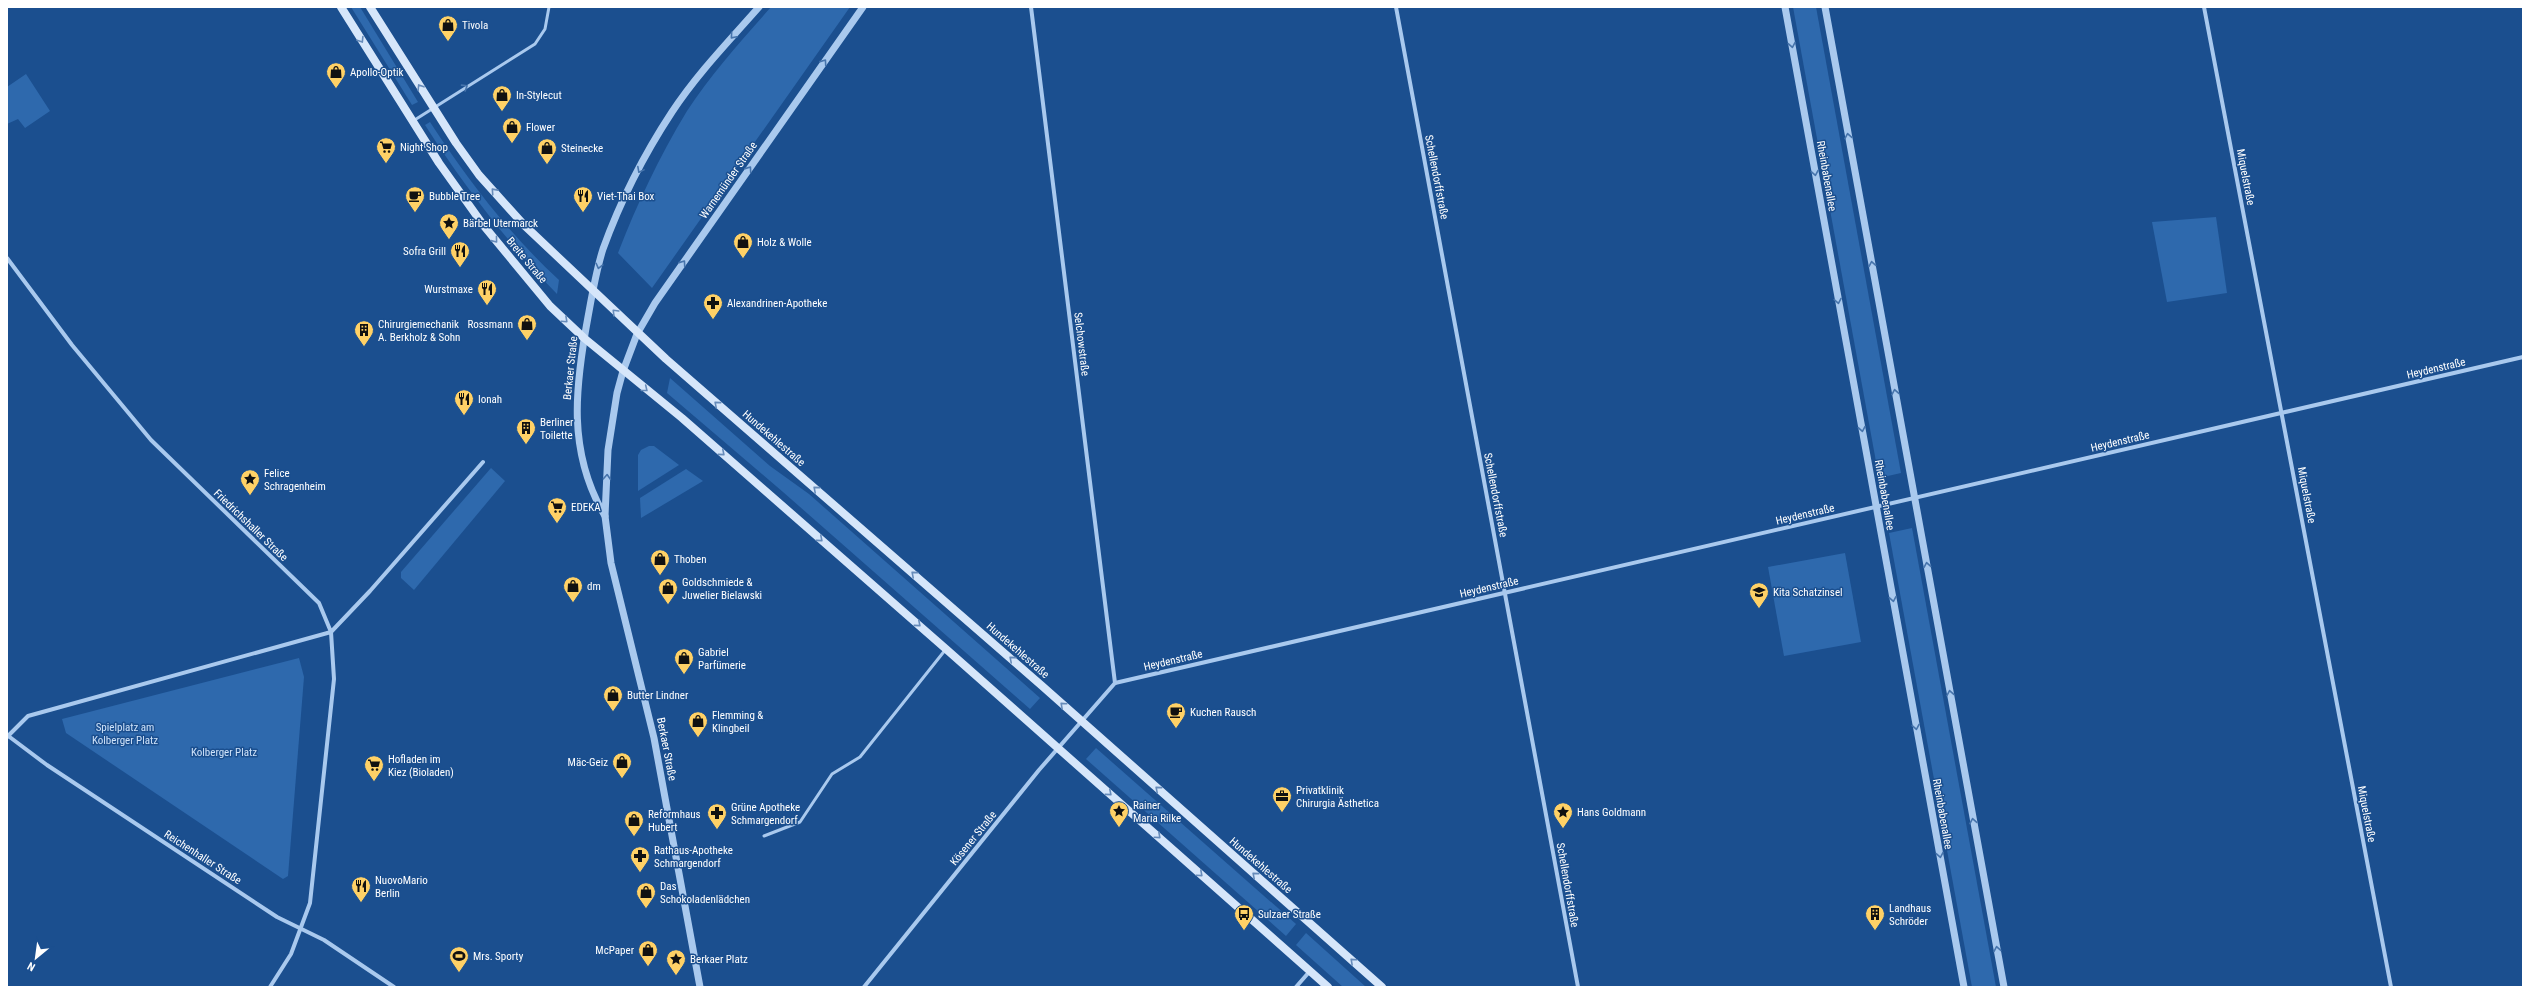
<svg xmlns="http://www.w3.org/2000/svg" width="2530" height="994" viewBox="0 0 2530 994" font-family="'Roboto Condensed',sans-serif">
<rect width="100%" height="100%" fill="#1b4f8f"/>
<!-- green -->
<g fill="#2e69ad">
<path d="M351,7H360L418,102L412,105Z"/>
<path d="M771,7H850L652,288L618,253C637,204 659,157 687,111C711,74 742,40 771,7Z"/>
<path d="M1793,7H1816L1901,473L1879,478Z"/>
<path d="M26,74L50,111L25,128L18,119L7,124V87Z"/>
<path d="M430,122C468,180 508,233 559,280L557,294C507,242 464,186 425,125Z"/>
<path d="M2216,217L2227,293L2167,302L2152,222Z"/>
<path d="M670,378L770,466L809,494L1040,698L1030,709L783,492L667,393Z"/>
<path d="M649,446H654L679,465L638,491V455L641,450Z"/>
<path d="M491,468L505,481L414,590L401,578V572Z"/>
<path d="M686,469L703,481L641,518L640,498Z"/>
<path d="M1912,528L1996,987H1972L1889,533Z"/>
<path d="M1845,553L1861,642L1784,656L1768,567Z"/>
<path d="M299,658L304,677L288,876L283,879L66,733L62,719Z"/>
<path d="M1096,748L1296,924L1286,936L1086,759Z"/>
<path d="M1306,933L1366,987H1343L1296,945Z"/>
</g>
<g fill="none" stroke-linecap="round" stroke-linejoin="round">
<!-- service -->
<g stroke="#a9c9ee" stroke-width="3">
<path d="M413,121L535,44L545,29L549,7"/>
<path d="M764,836L800,822L832,774L860,757L946,649"/>
</g>
<!-- minor -->
<g stroke="#a9c9ee" stroke-width="4">
<path d="M1031,7L1115,683"/>
<path d="M1396,7L1578,987"/>
<path d="M2204,7L2391,987"/>
<path d="M7,258L72,345L151,440L319,603L331,632L370,591L483,462"/>
<path d="M7,735L47,765L277,917L324,940L394,987"/>
<path d="M7,737L28,716L331,632L334,679L310,903L291,954L270,987"/>
<path d="M864,987L1039,770L1115,683L2523,357"/>
<path d="M1296,987L1310,971"/>
</g>
<!-- tertiary -->
<g stroke="#a9c9ee" stroke-width="7">
<path d="M1785,7L1964,987"/>
<path d="M1825,7L2004,987"/>
<path d="M605,516C567,452 575,387 588,317C592,295 596,271 603,249C620,202 645,153 672,112C697,74 729,41 759,7"/>
<path d="M700,987L654,738L611,563L605,516L608,450L617,393L623,371L637,334L655,303L863,7"/>
</g>
<!-- secondary -->
<g stroke="#d6e6fa" stroke-width="8">
<path d="M341,7L439,163L484,226L550,306L584,338L682,418L946,649L1328,987"/>
<path d="M370,7L456,143L479,175L524,225L666,359L1041,685L1382,987"/>
</g>
</g>
<!-- one-way arrows -->
<defs><path id="oneway-chevron" d="M-2-3.5L2.5 0L-2 3.5" fill="none" stroke-width="1.6" stroke-linecap="round" stroke-linejoin="round"/></defs>
<g stroke="#4674ac">
<use href="#oneway-chevron" transform="translate(733 36) rotate(131)"/>
<use href="#oneway-chevron" transform="translate(1792 45) rotate(80)"/>
<use href="#oneway-chevron" transform="translate(824 62) rotate(-55)"/>
<use href="#oneway-chevron" transform="translate(465 87) rotate(-32)"/>
<use href="#oneway-chevron" transform="translate(1848 136) rotate(-100)"/>
<use href="#oneway-chevron" transform="translate(749 169) rotate(-55)"/>
<use href="#oneway-chevron" transform="translate(640 170) rotate(118)"/>
<use href="#oneway-chevron" transform="translate(1815 173) rotate(80)"/>
<use href="#oneway-chevron" transform="translate(683 263) rotate(-55)"/>
<use href="#oneway-chevron" transform="translate(1872 264) rotate(-100)"/>
<use href="#oneway-chevron" transform="translate(599 266) rotate(104)"/>
<use href="#oneway-chevron" transform="translate(1838 301) rotate(80)"/>
<use href="#oneway-chevron" transform="translate(1895 392) rotate(-100)"/>
<use href="#oneway-chevron" transform="translate(1862 429) rotate(80)"/>
<use href="#oneway-chevron" transform="translate(607 477) rotate(-87)"/>
<use href="#oneway-chevron" transform="translate(1927 565) rotate(-100)"/>
<use href="#oneway-chevron" transform="translate(1893 599) rotate(80)"/>
<use href="#oneway-chevron" transform="translate(1950 693) rotate(-100)"/>
<use href="#oneway-chevron" transform="translate(1916 727) rotate(80)"/>
<use href="#oneway-chevron" transform="translate(1973 821) rotate(-100)"/>
<use href="#oneway-chevron" transform="translate(1940 855) rotate(80)"/>
<use href="#oneway-chevron" transform="translate(1997 949) rotate(-100)"/>
</g>
<g stroke="#668bba">
<use href="#oneway-chevron" transform="translate(361 40) rotate(58)"/>
<use href="#oneway-chevron" transform="translate(420 87) rotate(-122)"/>
<use href="#oneway-chevron" transform="translate(494 191) rotate(-132)"/>
<use href="#oneway-chevron" transform="translate(495 240) rotate(51)"/>
<use href="#oneway-chevron" transform="translate(615 312) rotate(-135)"/>
<use href="#oneway-chevron" transform="translate(565 320) rotate(43)"/>
<use href="#oneway-chevron" transform="translate(645 389) rotate(39)"/>
<use href="#oneway-chevron" transform="translate(717 404) rotate(-139)"/>
<use href="#oneway-chevron" transform="translate(722 453) rotate(41)"/>
<use href="#oneway-chevron" transform="translate(816 489) rotate(-139)"/>
<use href="#oneway-chevron" transform="translate(820 539) rotate(41)"/>
<use href="#oneway-chevron" transform="translate(914 574) rotate(-139)"/>
<use href="#oneway-chevron" transform="translate(918 624) rotate(41)"/>
<use href="#oneway-chevron" transform="translate(1012 659) rotate(-139)"/>
<use href="#oneway-chevron" transform="translate(1063 705) rotate(-138)"/>
<use href="#oneway-chevron" transform="translate(1158 789) rotate(-139)"/>
<use href="#oneway-chevron" transform="translate(1109 793) rotate(41)"/>
<use href="#oneway-chevron" transform="translate(1158 836) rotate(42)"/>
<use href="#oneway-chevron" transform="translate(1200 874) rotate(42)"/>
<use href="#oneway-chevron" transform="translate(1255 875) rotate(-139)"/>
<use href="#oneway-chevron" transform="translate(1353 961) rotate(-138)"/>
</g>
<!-- icons -->
<defs>
<g id="shop-pin" transform="scale(1)"><path d="M0 17L-7.5 6A9.5 9.5 0 1 1 7.5 6Z" fill="#ffd166" stroke="#1b4f8f"/><path d="M-5-2.5h2.3a2.7 3.5 0 0 1 5.4 0H5L5.5 6h-11ZM-1.5-2.5h3a1.5 2.3 0 0 0-3 0Z" fill="#111"/></g>
<g id="supermarket-pin" transform="scale(1)"><path d="M0 17L-7.5 6A9.5 9.5 0 1 1 7.5 6Z" fill="#ffd166" stroke="#1b4f8f"/><path d="M-6-5.5h2.5l.6 2H6L4.5 2H-2.5L-4.4-4H-6ZM-1.5 3.2a1.3 1.3 0 1 0 .1 0ZM3 3.2a1.3 1.3 0 1 0 .1 0Z" fill="#111"/></g>
<g id="cafe-pin" transform="scale(1)"><path d="M0 17L-7.5 6A9.5 9.5 0 1 1 7.5 6Z" fill="#ffd166" stroke="#1b4f8f"/><path d="M-5.5-4.5H6V0H3Q3 3.5 0 3.5H-2.5Q-5.5 3.5-5.5 0ZM3-3.2v2h1.7v-2ZM-6 4.5H4V6H-6Z" fill="#111"/></g>
<g id="restaurant-pin" transform="scale(1)"><path d="M0 17L-7.5 6A9.5 9.5 0 1 1 7.5 6Z" fill="#ffd166" stroke="#1b4f8f"/><path d="M-5-6h1v4h1v-4h1v4h1v-4h1v5L-1.5 .5V6h-2V.5L-5-1ZM5-6V6H3V1.5H1.5Q1.5-4 5-6Z" fill="#111"/></g>
<g id="sight-pin" transform="scale(1)"><path d="M0 17L-7.5 6A9.5 9.5 0 1 1 7.5 6Z" fill="#ffd166" stroke="#1b4f8f"/><path d="M0-6L1.8-2.2L6-1.7L2.9 1.2L3.7 5.4L0 3.3L-3.7 5.4L-2.9 1.2L-6-1.7L-1.8-2.2Z" fill="#111"/></g>
<g id="pharmacy-pin" transform="scale(1)"><path d="M0 17L-7.5 6A9.5 9.5 0 1 1 7.5 6Z" fill="#ffd166" stroke="#1b4f8f"/><path d="M-2-6h4v4h4v4h-4v4h-4v-4h-4v-4h4Z" fill="#111"/></g>
<g id="building-pin" transform="scale(1)"><path d="M0 17L-7.5 6A9.5 9.5 0 1 1 7.5 6Z" fill="#ffd166" stroke="#1b4f8f"/><path d="M-4-6H4V6H1V3H-1V6H-4ZM-2.5-4.3h1.7v1.8h-1.7ZM.8-4.3h1.7v1.8H.8ZM-2.5-1h1.7V.8h-1.7ZM.8-1h1.7V.8H.8Z" fill="#111"/></g>
<g id="school-pin" transform="scale(1)"><path d="M0 17L-7.5 6A9.5 9.5 0 1 1 7.5 6Z" fill="#ffd166" stroke="#1b4f8f"/><path d="M0-5L7-2L0 1L-7-2ZM-4 1L0 2.5L4 1V4Q0 6-4 4Z" fill="#111"/></g>
<g id="office-pin" transform="scale(1)"><path d="M0 17L-7.5 6A9.5 9.5 0 1 1 7.5 6Z" fill="#ffd166" stroke="#1b4f8f"/><path d="M-6-3h4V-5.5h4V-3h4V5H-6ZM-1-4.5V-3h2v-1.5ZM-6 0V1H6V0Z" fill="#111"/></g>
<g id="bus-pin" transform="scale(1)"><path d="M0 17L-7.5 6A9.5 9.5 0 1 1 7.5 6Z" fill="#ffd166" stroke="#1b4f8f"/><path d="M-5-6H5V4H4V6H2V4H-2V6H-4V4H-5ZM-3.5-4V0h7V-4ZM-3.5 1.2v1.5H-2V1.2ZM2 1.2v1.5H3.5V1.2Z" fill="#111"/></g>
<g id="stadium-pin" transform="scale(1)"><path d="M0 17L-7.5 6A9.5 9.5 0 1 1 7.5 6Z" fill="#ffd166" stroke="#1b4f8f"/><path d="M0-5a6.5 5 0 1 0 0 10a6.5 5 0 1 0 0-10ZM-3.5-1.8h7v3.6h-7Z" fill="#111"/></g>
</defs>
<g fill-rule="evenodd">
<use href="#shop-pin" x="448" y="25"/>
<use href="#shop-pin" x="336" y="72"/>
<use href="#shop-pin" x="502" y="95"/>
<use href="#shop-pin" x="512" y="127"/>
<use href="#supermarket-pin" x="386" y="147"/>
<use href="#shop-pin" x="547" y="148"/>
<use href="#cafe-pin" x="415" y="196"/>
<use href="#restaurant-pin" x="583" y="196"/>
<use href="#sight-pin" x="449" y="223"/>
<use href="#shop-pin" x="743" y="242"/>
<use href="#restaurant-pin" x="460" y="251"/>
<use href="#restaurant-pin" x="487" y="289"/>
<use href="#pharmacy-pin" x="713" y="303"/>
<use href="#shop-pin" x="527" y="324"/>
<use href="#building-pin" x="364" y="330"/>
<use href="#restaurant-pin" x="464" y="399"/>
<use href="#building-pin" x="526" y="428"/>
<use href="#sight-pin" x="250" y="479"/>
<use href="#supermarket-pin" x="557" y="507"/>
<use href="#shop-pin" x="660" y="559"/>
<use href="#shop-pin" x="573" y="586"/>
<use href="#shop-pin" x="668" y="588"/>
<use href="#school-pin" x="1759" y="592"/>
<use href="#shop-pin" x="684" y="658"/>
<use href="#shop-pin" x="613" y="695"/>
<use href="#cafe-pin" x="1176" y="712"/>
<use href="#shop-pin" x="698" y="721"/>
<use href="#shop-pin" x="622" y="762"/>
<use href="#supermarket-pin" x="374" y="765"/>
<use href="#office-pin" x="1282" y="796"/>
<use href="#sight-pin" x="1119" y="811"/>
<use href="#sight-pin" x="1563" y="812"/>
<use href="#pharmacy-pin" x="717" y="813"/>
<use href="#shop-pin" x="634" y="820"/>
<use href="#pharmacy-pin" x="640" y="856"/>
<use href="#restaurant-pin" x="361" y="886"/>
<use href="#shop-pin" x="646" y="892"/>
<use href="#bus-pin" x="1244" y="914"/>
<use href="#building-pin" x="1875" y="914"/>
<use href="#shop-pin" x="648" y="950"/>
<use href="#stadium-pin" x="459" y="956"/>
<use href="#sight-pin" x="676" y="959"/>
</g>
<g text-anchor="middle" stroke-width="3" stroke-linejoin="round" paint-order="stroke">
<!-- poi labels -->
<g font-size="11" fill="#fff" stroke="#1b4f8f" text-anchor="start">
<text x="462" y="29">Tivola</text>
<text x="350" y="76">Apollo-Optik</text>
<text x="516" y="99">In-Stylecut</text>
<text x="526" y="131">Flower</text>
<text x="400" y="151">Night Shop</text>
<text x="561" y="152">Steinecke</text>
<text x="429" y="200">Bubble Tree</text>
<text x="597" y="200">Viet-Thai Box</text>
<text x="463" y="227">Bärbel Utermarck</text>
<text x="757" y="246">Holz &amp; Wolle</text>
<text x="446" y="255" text-anchor="end">Sofra Grill</text>
<text x="473" y="293" text-anchor="end">Wurstmaxe</text>
<text x="727" y="307">Alexandrinen-Apotheke</text>
<text x="378" y="328">Chirurgiemechanik<tspan x="378" dy="13">A. Berkholz &amp; Sohn</tspan></text>
<text x="513" y="328" text-anchor="end">Rossmann</text>
<text x="478" y="403">Ionah</text>
<text x="540" y="426">Berliner<tspan x="540" dy="13">Toilette</tspan></text>
<text x="264" y="477">Felice<tspan x="264" dy="13">Schragenheim</tspan></text>
<text x="571" y="511">EDEKA</text>
<text x="674" y="563">Thoben</text>
<text x="682" y="586">Goldschmiede &amp;<tspan x="682" dy="13">Juwelier Bielawski</tspan></text>
<text x="587" y="590">dm</text>
<text x="1773" y="596">Kita Schatzinsel</text>
<text x="698" y="656">Gabriel<tspan x="698" dy="13">Parfümerie</tspan></text>
<text x="627" y="699">Butter Lindner</text>
<text x="1190" y="716">Kuchen Rausch</text>
<text x="712" y="719">Flemming &amp;<tspan x="712" dy="13">Klingbeil</tspan></text>
<text x="388" y="763">Hofladen im<tspan x="388" dy="13">Kiez (Bioladen)</tspan></text>
<text x="608" y="766" text-anchor="end">Mäc-Geiz</text>
<text x="1296" y="794">Privatklinik<tspan x="1296" dy="13">Chirurgia Ästhetica</tspan></text>
<text x="1133" y="809">Rainer<tspan x="1133" dy="13">Maria Rilke</tspan></text>
<text x="731" y="811">Grüne Apotheke<tspan x="731" dy="13">Schmargendorf</tspan></text>
<text x="1577" y="816">Hans Goldmann</text>
<text x="648" y="818">Reformhaus<tspan x="648" dy="13">Hubert</tspan></text>
<text x="654" y="854">Rathaus-Apotheke<tspan x="654" dy="13">Schmargendorf</tspan></text>
<text x="375" y="884">NuovoMario<tspan x="375" dy="13">Berlin</tspan></text>
<text x="660" y="890">Das<tspan x="660" dy="13">Schokoladenlädchen</tspan></text>
<text x="1889" y="912">Landhaus<tspan x="1889" dy="13">Schröder</tspan></text>
<text x="1258" y="918">Sulzaer Straße</text>
<text x="634" y="954" text-anchor="end">McPaper</text>
<text x="473" y="960">Mrs. Sporty</text>
<text x="690" y="963">Berkaer Platz</text>
</g>
<!-- street labels -->
<g font-size="11" fill="#fff" stroke="#1b4f8f">
<text transform="translate(1827 176) rotate(80)" y="4">Rheinbabenallee</text>
<text transform="translate(1437 177) rotate(79)" y="4">Schellendorffstraße</text>
<text transform="translate(2246 177) rotate(79)" y="4">Miquelstraße</text>
<text transform="translate(728 180) rotate(-55)" y="4">Warnemünder Straße</text>
<text transform="translate(527 260) rotate(50)" y="4">Breite Straße</text>
<text transform="translate(1082 344) rotate(83)" y="4">Selchowstraße</text>
<text transform="translate(570 368) rotate(-84)" y="4">Berkaer Straße</text>
<text transform="translate(2436 368) rotate(-13)" y="4">Heydenstraße</text>
<text transform="translate(774 438) rotate(41)" y="4">Hundekehlestraße</text>
<text transform="translate(2120 441) rotate(-13)" y="4">Heydenstraße</text>
<text transform="translate(1496 495) rotate(79)" y="4">Schellendorffstraße</text>
<text transform="translate(1885 495) rotate(80)" y="4">Rheinbabenallee</text>
<text transform="translate(2307 495) rotate(79)" y="4">Miquelstraße</text>
<text transform="translate(1805 514) rotate(-13)" y="4">Heydenstraße</text>
<text transform="translate(251 525) rotate(44)" y="4">Friedrichshaller Straße</text>
<text transform="translate(1489 587) rotate(-13)" y="4">Heydenstraße</text>
<text transform="translate(1018 650) rotate(41)" y="4">Hundekehlestraße</text>
<text transform="translate(1173 660) rotate(-13)" y="4">Heydenstraße</text>
<text transform="translate(667 749) rotate(79)" y="4">Berkaer Straße</text>
<text transform="translate(1943 814) rotate(80)" y="4">Rheinbabenallee</text>
<text transform="translate(2367 814) rotate(79)" y="4">Miquelstraße</text>
<text transform="translate(973 838) rotate(-51)" y="4">Kösener Straße</text>
<text transform="translate(203 857) rotate(33)" y="4">Reichenhaller Straße</text>
<text transform="translate(1261 865) rotate(41)" y="4">Hundekehlestraße</text>
<text transform="translate(1568 885) rotate(80)" y="4">Schellendorffstraße</text>
</g>
<!-- park labels -->
<g font-size="11" fill="#cfe3fa" stroke="#1b4f8f">
<text x="125" y="731">Spielplatz am<tspan x="125" dy="13">Kolberger Platz</tspan></text>
<text x="224" y="756">Kolberger Platz</text>
</g>
</g>
<!-- border -->
<rect width="2530" height="994" fill="none" stroke="#ffffff" stroke-width="16"/>
<!-- north arrow -->
<g transform="translate(36 958) rotate(209)" stroke="#1b4f8f" stroke-width="3" paint-order="stroke">
<path d="M0-3L7 15L0 10L-7 15Z" fill="#ffffff"/>
<text y="-6" font-size="11" font-weight="bold" text-anchor="middle" fill="#ffffff">N</text>
</g>
</svg>
